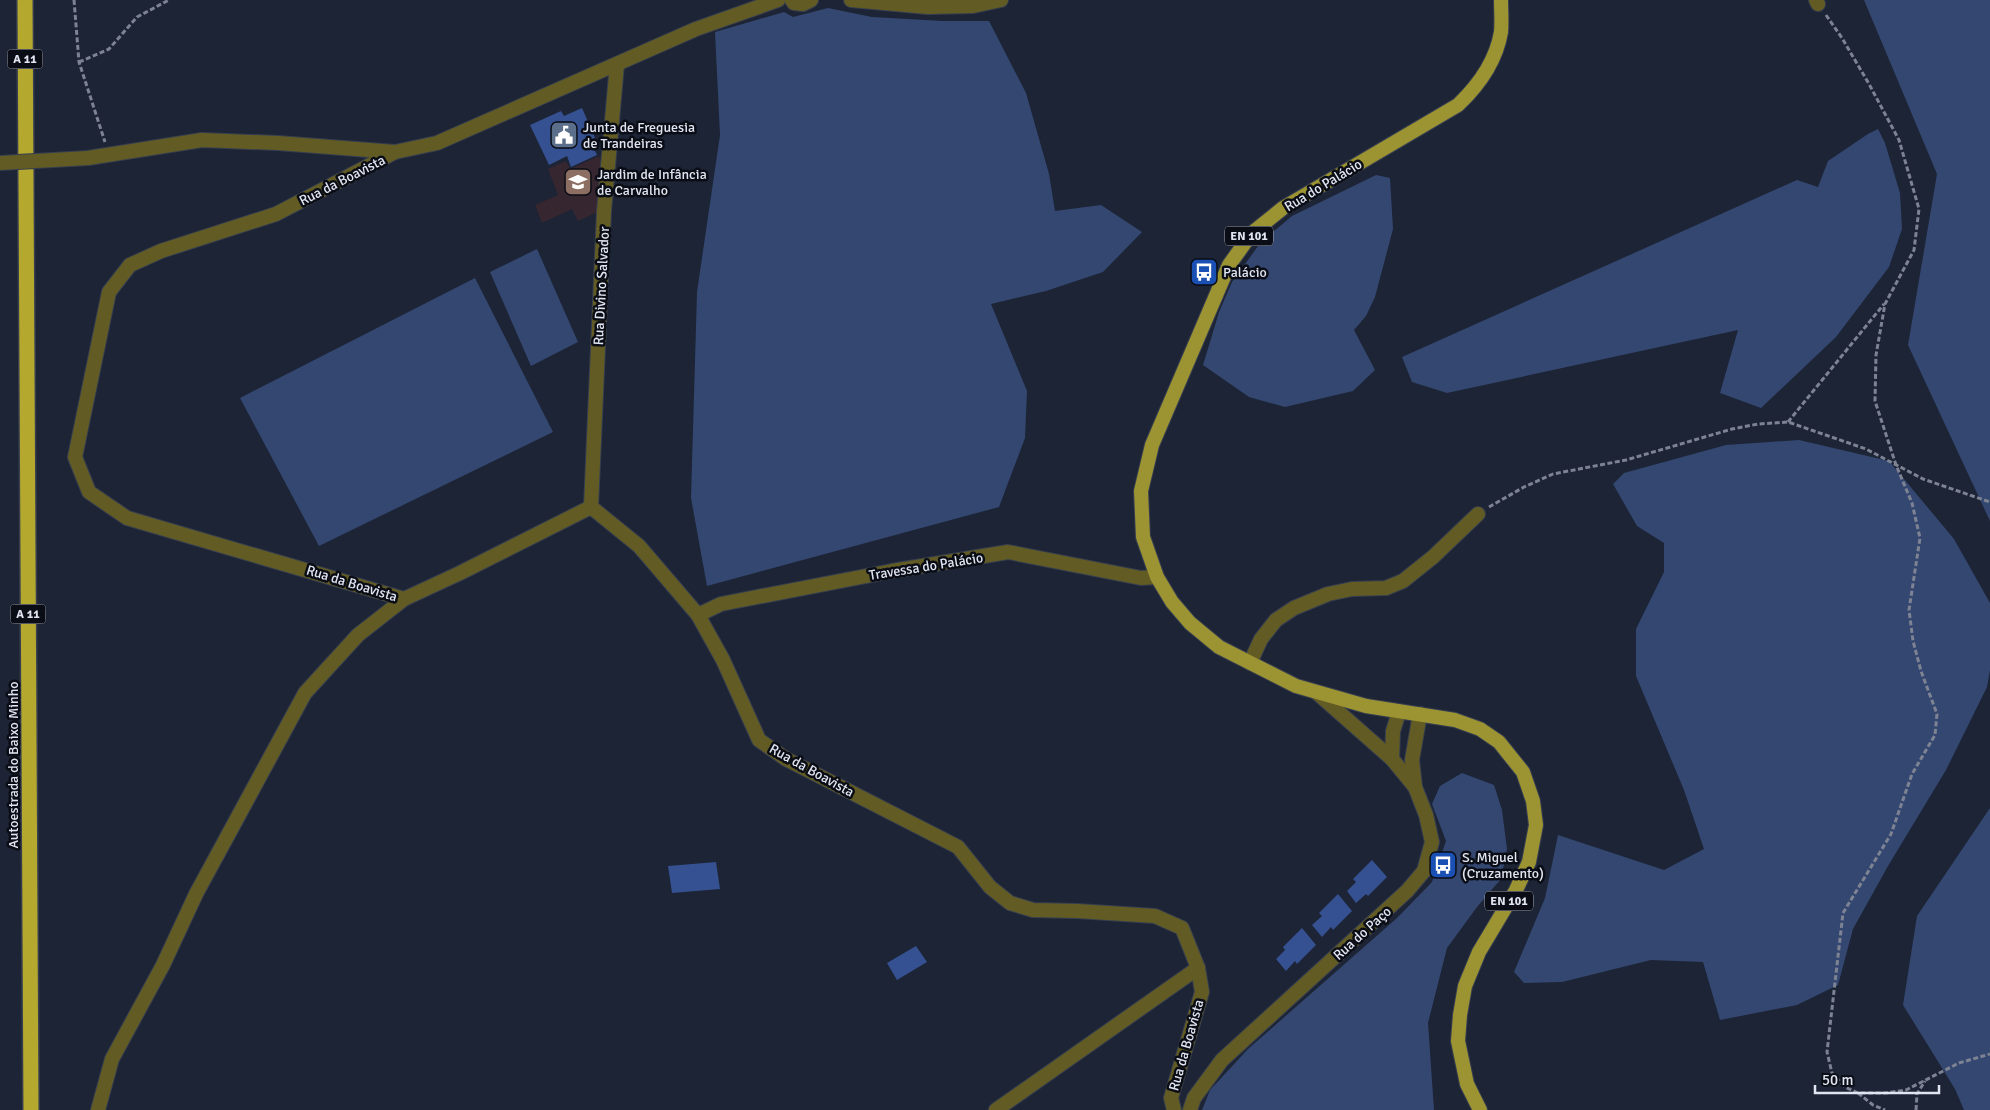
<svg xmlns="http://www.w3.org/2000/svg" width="1990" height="1110" viewBox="0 0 1990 1110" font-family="Signika,sans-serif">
<rect width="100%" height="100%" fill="#1c2435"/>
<!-- education -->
<path fill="#362630" d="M599,156L603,164L600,211L578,221L572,209L542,223L535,205L558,195L548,169L566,161L570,169Z"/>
<!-- green -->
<g fill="#344771">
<path d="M1864,0H1990V521L1908,345L1937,174Z"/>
<path d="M828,8L872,17L943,21H989L1026,93L1049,174L1055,211L1101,205L1142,232L1103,272L1046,291L991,304L1027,391L1025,438L999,507L707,586L691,498L697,292L720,135L715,32L784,12L793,17Z"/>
<path d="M1878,129L1885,143L1900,193L1902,229L1889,267L1836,337L1761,408L1720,393L1738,330L1447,393L1412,382L1402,357L1797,180L1818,187L1828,161L1868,134Z"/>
<path d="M1376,175L1390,178L1393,229L1375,297L1366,316L1354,330L1375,370L1353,391L1285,407L1249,397L1203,365L1219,312L1232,282L1261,242L1292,216Z"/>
<path d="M537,249L578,342L531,366L490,272Z"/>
<path d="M475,278L553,432L319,546L240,398Z"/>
<path d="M1799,440L1889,461L1954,539L1990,603V670L1987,687L1946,770L1888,866L1853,929L1838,985L1797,1005L1720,1020L1703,962L1651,960L1562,982L1524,983L1514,972L1545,898L1558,835L1664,870L1704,849L1684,790L1636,676V629L1664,572V543L1637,526L1613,484L1624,473L1726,445Z"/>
<path d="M1462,773L1494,785L1502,810L1507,849L1501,879L1477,907L1447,948L1428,1023L1434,1110H1202L1210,1090L1248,1049L1397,918L1432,882L1446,841L1432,804L1440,786Z"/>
<path d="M1990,808V1110H1964L1955,1089L1903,1005L1917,916Z"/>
</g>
<!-- building -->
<g fill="#355191">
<path d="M582,108L595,138L590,140L597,155L571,167L567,156L549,165L530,125L561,111L564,116Z"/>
<path d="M1372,860L1387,877L1368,896L1366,894L1356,903L1347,891L1356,882L1353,879Z"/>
<path d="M716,862L720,889L672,893L668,866Z"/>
<path d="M1338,894L1352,911L1333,930L1331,927L1322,937L1312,925L1322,916L1319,913Z"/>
<path d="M1302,928L1316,945L1297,964L1295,961L1286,971L1276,959L1285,950L1283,947Z"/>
<path d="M916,946L927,962L897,980L887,963Z"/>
</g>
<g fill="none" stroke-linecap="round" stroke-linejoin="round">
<!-- minor casing -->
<g stroke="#373f4f" stroke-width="16">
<g id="minor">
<path d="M778,0L696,29L437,143L395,152L276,214L161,251L130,265L109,292L75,457L89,492L127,518L404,599L460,573L591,507L639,546L698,615L723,660L759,740L786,759L958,847L990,887L1010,903L1033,910L1077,911L1155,916L1182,928L1198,968L1202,992L1171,1098L1174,1110"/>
<path d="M792,0L794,3L803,4L811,0"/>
<path d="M851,0L928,7L973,6L1001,0"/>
<path d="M1816,0L1818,4"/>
<path d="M88,158L202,140L278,143L395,152"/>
<path d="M591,507L604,211L617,64"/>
<path d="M698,615L721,604L892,571L1008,552L1141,578L1157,577"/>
<path d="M1250,663L1261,639L1276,620L1294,608L1328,594L1352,589L1386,588L1403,581L1433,557L1478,514"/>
<path d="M98,1110L112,1059L163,965L196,894L305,693L358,635L404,599"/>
<path d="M996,1110L1198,968"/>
</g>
</g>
<!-- tertiary casing -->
<g stroke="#373f4f" stroke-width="16">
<g id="tertiary">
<path d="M1316,692L1392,759L1415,787"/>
<path d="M1392,759L1393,731L1399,712"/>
<path d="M1190,1110L1194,1098L1222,1060L1407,891L1424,871L1432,842L1426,815L1415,787L1412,760L1420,714"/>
</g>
</g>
<!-- primary casing -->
<g stroke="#373f4f" stroke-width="16">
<path id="primary" d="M1480,1110L1467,1084L1458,1041L1460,1015L1465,986L1479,952L1516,890L1529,862L1536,825L1533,801L1523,772L1499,742L1480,729L1455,720L1366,706L1296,686L1219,647L1190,623L1172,602L1157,577L1143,537L1141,491L1152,445L1229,265L1252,233L1283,208L1458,105C1479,85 1496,62 1501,32C1502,22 1501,10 1501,0"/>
</g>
<!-- motorway casing -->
<g stroke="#373f4f" stroke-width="18">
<path id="motorway" d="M25,0L31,1110"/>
</g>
<!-- path -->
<g stroke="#7d8392" stroke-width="3" stroke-dasharray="5 2.5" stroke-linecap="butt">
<path d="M74,0L79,62L105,142"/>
<path d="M1826,15L1842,38L1869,84L1899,140L1919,209L1914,250L1885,304L1876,355L1875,401L1896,465L1912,503L1920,538L1909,610L1913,641L1921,671L1937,714L1935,735L1912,774L1891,834L1843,913L1827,1052L1832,1073L1845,1087L1858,1093H1886L1906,1090L1959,1063L1990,1054"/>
<path d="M79,62L109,49L137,17L169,0"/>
<path d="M1788,422L1884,304"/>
<path d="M1489,507L1524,487L1553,474L1626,460L1732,429L1758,424L1788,422L1866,449L1923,479L1990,502"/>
<path d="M1858,1093L1873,1105L1885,1110"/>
<path d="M1916,1110L1917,1094L1925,1081"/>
</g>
<!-- minor -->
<use href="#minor" stroke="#625c24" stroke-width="14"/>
<!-- tertiary -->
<use href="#tertiary" stroke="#625c24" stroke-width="14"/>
<!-- primary -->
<use href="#primary" stroke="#9c9332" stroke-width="14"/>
<!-- motorway -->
<use href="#motorway" stroke="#b4a82e" stroke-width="15"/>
<!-- minor-bridge casing -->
<g stroke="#373f4f" stroke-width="16" stroke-linecap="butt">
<path id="minor-bridge" d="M0,163L88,158"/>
</g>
<!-- minor-bridge -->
<use href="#minor-bridge" stroke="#625c24" stroke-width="14"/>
</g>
<!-- icons -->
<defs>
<g id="civic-square" transform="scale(1.4375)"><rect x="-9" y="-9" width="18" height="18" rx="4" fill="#5c6f8a" stroke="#0a0d15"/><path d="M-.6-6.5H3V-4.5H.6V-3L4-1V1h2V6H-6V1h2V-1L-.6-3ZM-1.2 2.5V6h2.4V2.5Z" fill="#fff"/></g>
<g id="school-square" transform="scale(1.4375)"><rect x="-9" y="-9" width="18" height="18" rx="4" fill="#8d6e63" stroke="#0a0d15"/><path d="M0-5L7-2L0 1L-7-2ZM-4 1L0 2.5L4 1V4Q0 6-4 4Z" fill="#fff"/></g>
<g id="bus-square" transform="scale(1.4375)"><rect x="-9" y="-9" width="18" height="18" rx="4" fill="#1a4fb4" stroke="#0a0d15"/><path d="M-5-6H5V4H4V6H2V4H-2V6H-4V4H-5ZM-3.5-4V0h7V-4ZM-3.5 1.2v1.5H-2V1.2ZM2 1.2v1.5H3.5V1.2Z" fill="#fff"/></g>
</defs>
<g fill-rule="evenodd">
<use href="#civic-square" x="564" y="135"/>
<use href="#school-square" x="578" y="182"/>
<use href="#bus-square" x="1204" y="272"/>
<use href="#bus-square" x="1443" y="865"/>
</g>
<g text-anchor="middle" stroke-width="5" stroke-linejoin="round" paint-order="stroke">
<!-- shield labels -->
<g fill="#0a0d15" stroke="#a0a4af" stroke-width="1">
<rect x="7.5" y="49.5" width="35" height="19" rx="4"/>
<rect x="1225" y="226.5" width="48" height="19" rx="4"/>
<rect x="10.5" y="604.5" width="35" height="19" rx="4"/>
<rect x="1485" y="891.5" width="48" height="19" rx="4"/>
</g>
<g font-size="12" font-weight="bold" fill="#e0e5f1">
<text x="25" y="63">A 11</text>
<text x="1249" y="240">EN 101</text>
<text x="28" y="618">A 11</text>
<text x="1509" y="905">EN 101</text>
</g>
<!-- poi labels -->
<g font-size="14" fill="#e0e5f1" stroke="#0a0d15" text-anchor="start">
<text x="583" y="132">Junta de Freguesia<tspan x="583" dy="16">de Trandeiras</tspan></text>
<text x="597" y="179">Jardim de Infância<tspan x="597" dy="16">de Carvalho</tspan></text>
<text x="1223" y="277">Palácio</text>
<text x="1462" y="862">S. Miguel<tspan x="1462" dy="16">(Cruzamento)</tspan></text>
</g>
<!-- street labels -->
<g font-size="14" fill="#e0e5f1" stroke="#0a0d15">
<text transform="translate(342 180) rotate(-27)" y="5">Rua da Boavista</text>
<text transform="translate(1323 185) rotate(-31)" y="5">Rua do Palácio</text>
<text transform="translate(601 286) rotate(-87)" y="5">Rua Divino Salvador</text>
<text transform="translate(926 566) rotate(-9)" y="5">Travessa do Palácio</text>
<text transform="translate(352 583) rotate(17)" y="5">Rua da Boavista</text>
<text transform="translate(13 765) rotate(-90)" y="5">Autoestrada do Baixo Minho</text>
<text transform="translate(812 770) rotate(29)" y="5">Rua da Boavista</text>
<text transform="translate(1362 933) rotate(-42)" y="5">Rua do Paço</text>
<text transform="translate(1186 1045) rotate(-74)" y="5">Rua da Boavista</text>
</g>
</g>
<!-- scale -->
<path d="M1815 1085v8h124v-8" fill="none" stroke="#e0e5f1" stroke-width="2.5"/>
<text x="1822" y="1085" font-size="15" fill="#e0e5f1" stroke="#0a0d15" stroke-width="4" paint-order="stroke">50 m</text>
</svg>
